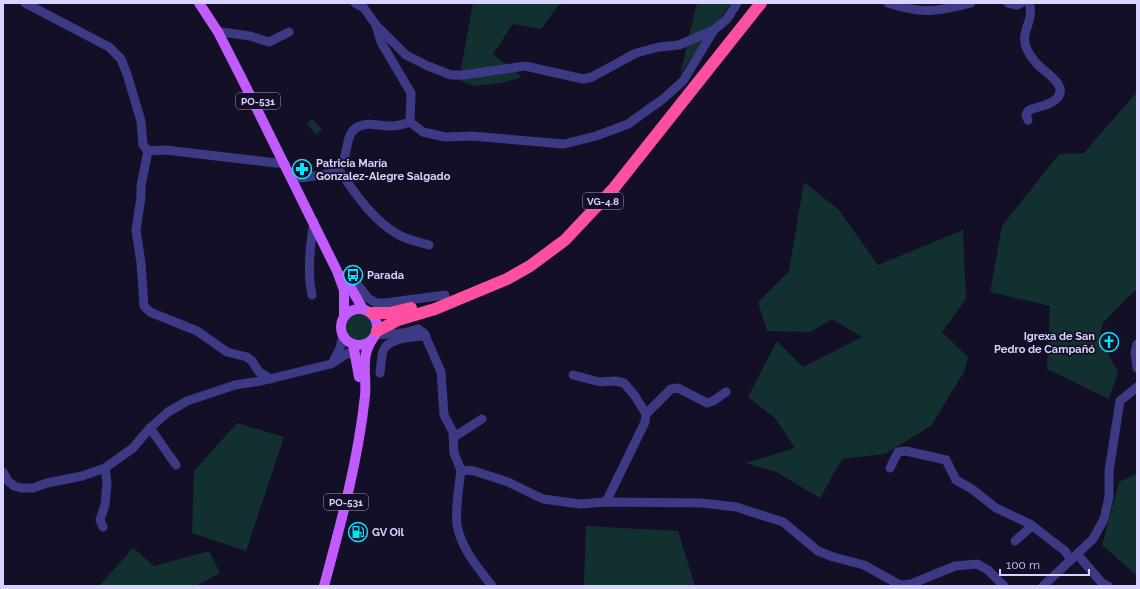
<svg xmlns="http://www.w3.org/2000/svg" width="1140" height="589" viewBox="0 0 1140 589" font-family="Raleway,sans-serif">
<rect width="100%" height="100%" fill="#130f26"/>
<!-- green -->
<g fill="#12302f">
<path d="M473,3H560L541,29L513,24L493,54L522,77L502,83L474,86L459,80Z"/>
<path d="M697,3H731L680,74Z"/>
<path d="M1137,92V290L1131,294L1103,323L1099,337L1118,372L1109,399L1047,369L1050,306L990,292L1002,226L1059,154L1084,153Z"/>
<path d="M312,119L322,129L316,135L307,124Z"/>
<path d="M804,182L839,210L878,265L963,230L966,299L942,332L968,357L964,372L931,426L885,454L842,459L820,498L776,472L745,463L795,448L775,418L748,397L777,341L803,367L862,337L832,319L810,332L767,331L758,302L789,271Z"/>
<circle cx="359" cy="327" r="13"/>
<path d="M237,423L284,437L246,551L192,533L194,471Z"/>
<path d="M1137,473V576L1102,545L1119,482Z"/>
<path d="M586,526L678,531L695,586H584Z"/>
<path d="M133,548L154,566L209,551L220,573L196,586H99Z"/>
</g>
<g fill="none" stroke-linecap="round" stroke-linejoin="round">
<!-- minor -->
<g stroke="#3d3a85" stroke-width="9">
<path d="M25,3L109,47L121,59L127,74L141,121L143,145L148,151L141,186V197L136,230L141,263L144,306L150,312L197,331L227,352L247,357L252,361L259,372L271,379"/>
<path d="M355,3L364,8L376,25L381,42L411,93L410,122L423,132L445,137L471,136L564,144L596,136L628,124L663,99L683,81L714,30"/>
<path d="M888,3C921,14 938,12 971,3"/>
<path d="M1008,3L1017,5L1021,3"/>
<path d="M377,26L406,55L428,66L451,75H463L525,66L583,79L592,77L636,53L659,47L679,45L714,30L727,19L737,3"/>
<path d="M222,32L250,36L269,42L289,32"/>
<path d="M1028,120L1026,115L1028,111C1036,106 1047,107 1055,100C1071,87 1046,73 1038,65C1033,60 1029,54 1026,47C1020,31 1035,21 1029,3"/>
<path d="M148,151L165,150L285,164"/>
<path d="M338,169C356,194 372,220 399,235C408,240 419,242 429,245"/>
<path d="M293,175C300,180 306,177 314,176C322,175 331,175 337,170C350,160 343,137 356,128C368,120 379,127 392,126C398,126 404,124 410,122"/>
<path d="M346,280L358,285L368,298L376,303H385L445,295"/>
<path d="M312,295C307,272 310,245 314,222"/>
<path d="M375,335L403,333L418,329L424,333L441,372L444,415L453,432L454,453L461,470L474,471L508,482L543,499L580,504L606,502L702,503L736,507L783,522L818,551L833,557L864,565L900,585L911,584L955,566L977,564L988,570L1004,586"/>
<path d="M1137,344L1135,353L1137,368"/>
<path d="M334,360L340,348L343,335"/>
<path d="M380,373C381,366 381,358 383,351C388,337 414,337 426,336"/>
<path d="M573,375L600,382L615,381L624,383L635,396L646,414L645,422L606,502"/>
<path d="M646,414L671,389L678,388L707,403L713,401L726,392"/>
<path d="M150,428L176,465"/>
<path d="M454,437L482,419"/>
<path d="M890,468L898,452L906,451L946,460L956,480L972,489L996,508L1030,524L1065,551L1071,560"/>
<path d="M461,470C459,487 455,508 457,525C461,548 478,568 492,586"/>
<path d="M3,472L8,481L14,486L21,488H33L47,483L82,476L105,468L133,448L150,428L168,412L187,401L235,385L261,381L331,364L348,353L357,357"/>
<path d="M103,527L100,520L105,505L107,483L105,468"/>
<path d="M1015,541L1032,526"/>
<path d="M1077,554L1102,583L1108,586"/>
<path d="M1043,586L1093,539L1104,519L1109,497V471L1120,401L1137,387"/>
</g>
<!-- major -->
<g stroke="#c25bff" stroke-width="10">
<path d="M199,3L218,32L241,77L337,271L344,290V317"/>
<path d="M344,276L363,309"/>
<circle cx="359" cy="327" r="18"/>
<path d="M353,344L359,377"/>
<path d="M324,586C341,523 358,461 365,396C367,376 360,357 372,340"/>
</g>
<!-- highway -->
<g stroke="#ff4fa3" stroke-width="12">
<path d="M372,313H390L411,308"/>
<path d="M377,331L398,320L435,309L507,279L530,266L565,240L614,188L761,3"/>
</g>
</g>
<!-- icons -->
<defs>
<g id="pharmacy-ring" transform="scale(1)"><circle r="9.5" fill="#130f26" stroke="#00e5ff" stroke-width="1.5"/><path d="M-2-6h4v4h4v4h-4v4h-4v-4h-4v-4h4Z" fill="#00e5ff"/></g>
<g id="bus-ring" transform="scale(1)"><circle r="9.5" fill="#130f26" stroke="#00e5ff" stroke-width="1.5"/><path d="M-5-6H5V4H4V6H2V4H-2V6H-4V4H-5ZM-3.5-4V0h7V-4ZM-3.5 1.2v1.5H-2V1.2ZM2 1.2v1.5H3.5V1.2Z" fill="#00e5ff"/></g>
<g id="church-ring" transform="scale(1)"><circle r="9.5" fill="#130f26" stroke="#00e5ff" stroke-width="1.5"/><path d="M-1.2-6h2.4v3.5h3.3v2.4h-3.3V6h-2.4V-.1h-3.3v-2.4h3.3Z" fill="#00e5ff"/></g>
<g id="fuel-ring" transform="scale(1)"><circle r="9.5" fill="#130f26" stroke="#00e5ff" stroke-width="1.5"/><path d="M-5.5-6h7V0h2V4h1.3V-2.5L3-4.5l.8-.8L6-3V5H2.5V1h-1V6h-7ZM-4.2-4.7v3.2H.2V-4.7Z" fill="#00e5ff"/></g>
</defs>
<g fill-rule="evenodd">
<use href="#pharmacy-ring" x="302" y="169"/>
<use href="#bus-ring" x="353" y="275"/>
<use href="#church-ring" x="1109" y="342"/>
<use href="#fuel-ring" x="358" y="532"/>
</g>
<g text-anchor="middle" stroke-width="3.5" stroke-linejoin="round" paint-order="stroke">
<!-- shield labels -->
<g fill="#130f26" stroke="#9e99be" stroke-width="1">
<rect x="236" y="93" width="44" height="16" rx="3"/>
<rect x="583" y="193" width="40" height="16" rx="3"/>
<rect x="324" y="494" width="44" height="16" rx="3"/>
</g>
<g font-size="10" font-weight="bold" fill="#d9d4ff">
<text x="258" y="105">PO-531</text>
<text x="603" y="205">VG-4.8</text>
<text x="346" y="506">PO-531</text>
</g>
<!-- poi labels -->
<g font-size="11" font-weight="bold" fill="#d9d4ff" stroke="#130f26" text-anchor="start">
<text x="316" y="167">Patricia María<tspan x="316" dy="13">Gonzalez-Alegre Salgado</tspan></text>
<text x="367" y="279">Parada</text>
<text x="1095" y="340" text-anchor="end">Igrexa de San<tspan x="1095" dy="13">Pedro de Campañó</tspan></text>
<text x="372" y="536">GV Oil</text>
</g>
</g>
<!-- border -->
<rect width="1140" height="589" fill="none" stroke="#d9d4ff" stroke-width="8"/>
<!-- scale -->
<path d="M1000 569v6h89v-6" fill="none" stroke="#d9d4ff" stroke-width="2"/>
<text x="1006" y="569" font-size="12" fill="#d9d4ff" stroke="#130f26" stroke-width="3" paint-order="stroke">100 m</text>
</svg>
